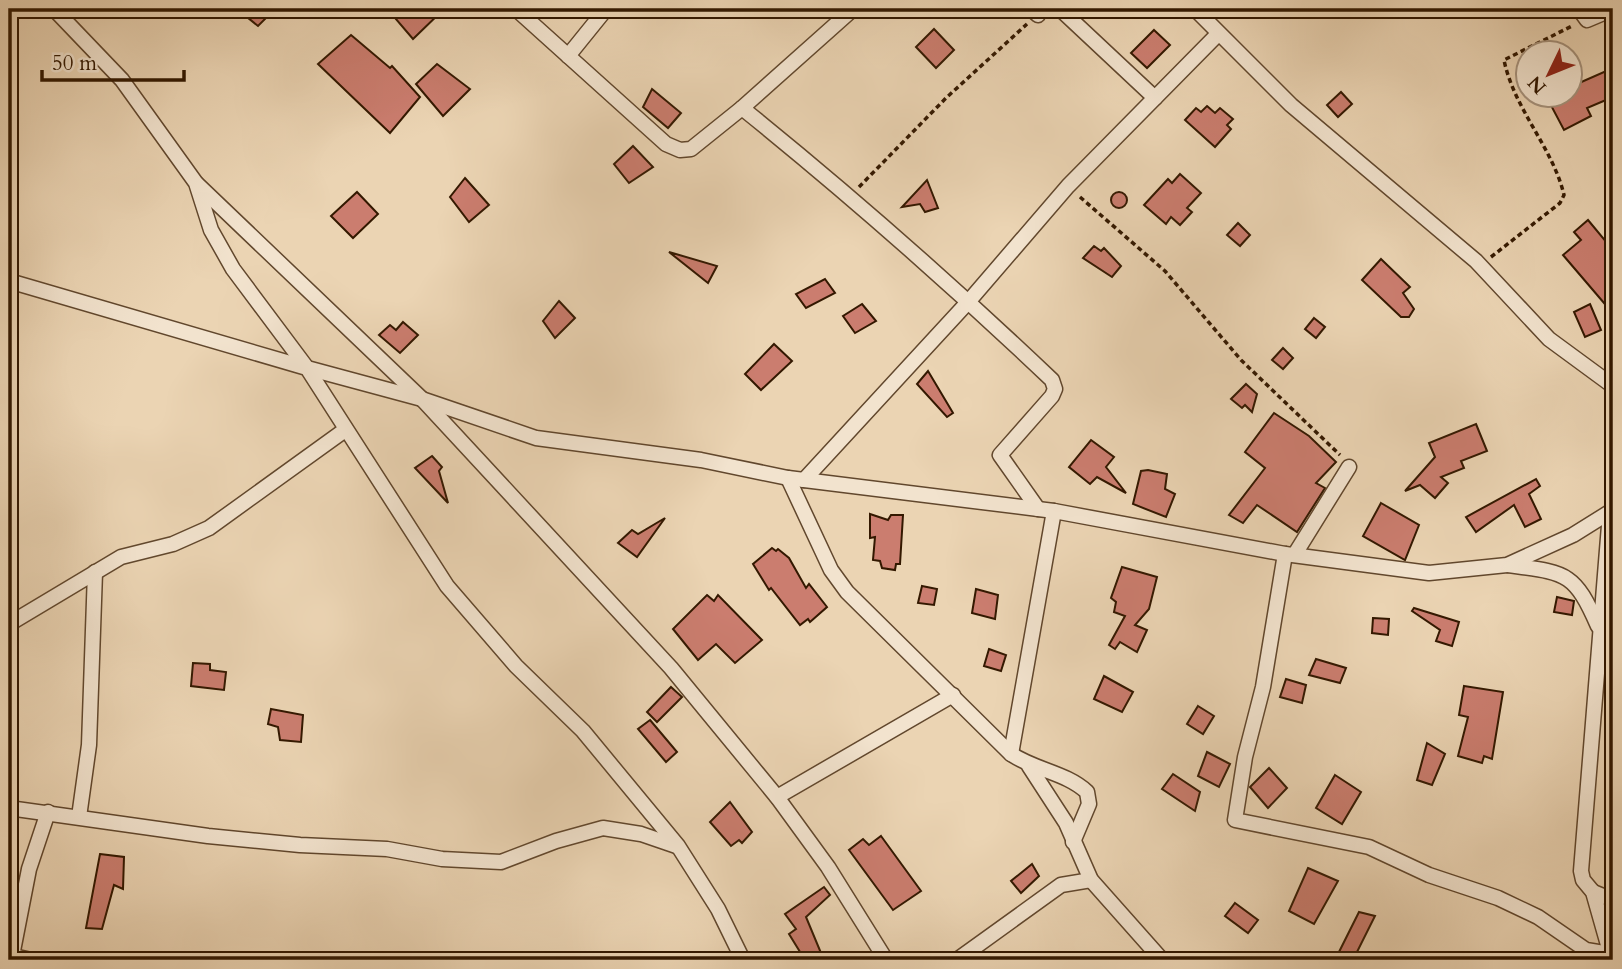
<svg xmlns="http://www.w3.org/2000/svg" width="1622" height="969" viewBox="0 0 1622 969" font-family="Cardo,serif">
<rect width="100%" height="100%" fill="#ebd4b3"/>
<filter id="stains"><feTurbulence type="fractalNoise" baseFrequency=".00286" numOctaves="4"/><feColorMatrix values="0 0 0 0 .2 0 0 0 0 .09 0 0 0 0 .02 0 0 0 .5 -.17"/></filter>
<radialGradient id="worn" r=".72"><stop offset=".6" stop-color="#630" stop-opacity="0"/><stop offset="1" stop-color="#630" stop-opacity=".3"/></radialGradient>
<!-- building -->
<g fill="#cb7d6f" stroke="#331800" stroke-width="2">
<path d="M237,9H275L258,26Z"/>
<path d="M407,9H444L413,39L395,18Z"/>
<path d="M934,29L954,50L936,68L916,47Z"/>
<path d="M1154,30L1170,45L1147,68L1131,53Z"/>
<path d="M351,35L390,68L392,66L420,97L390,133L318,64Z"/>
<path d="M437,64L470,89L443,116L416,84Z"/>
<path d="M1613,68V97L1587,108L1591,116L1564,130L1545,94H1570V87Z"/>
<path d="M652,89L681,113L668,128L643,107Z"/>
<path d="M1341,92L1352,104L1338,117L1327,105Z"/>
<path d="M1207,106L1215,113L1220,108L1233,119L1227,125L1231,129L1215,147L1185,120L1196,108L1201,112Z"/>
<path d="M633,146L653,167L629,183L614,164Z"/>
<path d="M1180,174L1201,193L1187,208L1192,212L1180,225L1171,217L1166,224L1144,205L1168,179L1172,183Z"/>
<path d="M465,178L489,205L469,222L450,197Z"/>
<path d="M927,180L938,208L925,212L920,204L902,207Z"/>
<circle cx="1119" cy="200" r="8"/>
<path d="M357,192L378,214L353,238L331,216Z"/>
<path d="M1588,220L1613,250V295L1604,303L1563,255L1581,240L1574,232Z"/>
<path d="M1238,223L1250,235L1240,246L1227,235Z"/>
<path d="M1094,246L1101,251L1104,248L1121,266L1112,277L1083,258Z"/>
<path d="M669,252L717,266L708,283Z"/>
<path d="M1381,259L1410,287L1403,293L1414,309L1409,317H1401L1362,280Z"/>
<path d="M825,279L835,293L806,308L796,294Z"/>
<path d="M559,301L575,318L555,338L543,321Z"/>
<path d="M862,304L876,321L855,333L843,316Z"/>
<path d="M1590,304L1601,330L1585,337L1574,312Z"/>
<path d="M1314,318L1325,327L1316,338L1305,329Z"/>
<path d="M403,322L418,335L400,353L379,335L390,325L396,330Z"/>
<path d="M774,344L792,361L761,390L745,374Z"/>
<path d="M1283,348L1293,358L1283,369L1272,360Z"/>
<path d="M928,371L953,413L947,417L917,384Z"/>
<path d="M1246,384L1257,394L1252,412L1245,405L1242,408L1231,399Z"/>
<path d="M1274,413L1309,436L1336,462L1316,483L1325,488L1297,532L1257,505L1243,523L1229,515L1265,468L1245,452Z"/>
<path d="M1476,424L1487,451L1461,461L1464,468L1441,477L1448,483L1435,498L1420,485L1405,491L1435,457L1429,443Z"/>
<path d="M1091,440L1114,457L1106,467L1126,493L1097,477L1090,484L1069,467Z"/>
<path d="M432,456L442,467L439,471L448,503L415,468Z"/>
<path d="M1148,470L1167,474L1165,489L1175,494L1166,517L1133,504L1141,471Z"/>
<path d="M1536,479L1540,486L1529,494L1541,519L1525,527L1514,505L1476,532L1466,517Z"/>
<path d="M1381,503L1419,525L1405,560L1363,536Z"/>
<path d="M870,514L888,520L891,515H903L900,564H896L895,570L882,568L880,561L873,560L875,537L870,538Z"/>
<path d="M665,518L637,557L618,543L632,530L638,534Z"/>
<path d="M772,548L776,551L778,549L789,558L806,588L809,584L827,607L810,622L808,619L800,625L771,588L769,590L753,564Z"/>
<path d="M1122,567L1157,577L1149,609L1135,625L1147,630L1137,652L1120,642L1115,649L1109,645L1125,616L1114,612L1116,602L1111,598Z"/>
<path d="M922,586L937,589L934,605L918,603Z"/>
<path d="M976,589L998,595L995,619L972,613Z"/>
<path d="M707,595L714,601L718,595L762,640L735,663L716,644L698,660L673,629Z"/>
<path d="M1557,597L1574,601L1572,615L1554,612Z"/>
<path d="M1414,608L1459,622L1452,646L1436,641L1440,630L1412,611Z"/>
<path d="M1373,618L1389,619L1388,635L1372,633Z"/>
<path d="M989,649L1006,655L1001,671L984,666Z"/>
<path d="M1316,659L1346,668L1340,683L1309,675Z"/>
<path d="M193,663L210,664V670L226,672L224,690L191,686Z"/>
<path d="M1104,676L1133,692L1122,712L1094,699Z"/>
<path d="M1286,679L1306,685L1302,703L1280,697Z"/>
<path d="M1464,686L1503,692L1492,759L1484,756L1482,763L1458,756L1468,717L1459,715Z"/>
<path d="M671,687L682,697L657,722L647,712Z"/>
<path d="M1198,706L1214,716L1203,734L1187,724Z"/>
<path d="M271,709L303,715L301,742L280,740L278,727L268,724Z"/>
<path d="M650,720L677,752L666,762L638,729Z"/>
<path d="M1427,743L1445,754L1432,785L1417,780Z"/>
<path d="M1207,752L1230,764L1219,787L1198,776Z"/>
<path d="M1269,768L1287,788L1268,808L1250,787Z"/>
<path d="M1173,774L1200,792L1195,811L1162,789Z"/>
<path d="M1335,775L1361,792L1342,824L1316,808Z"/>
<path d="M730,802L752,832L742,843L739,840L731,846L710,822Z"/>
<path d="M881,836L921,891L893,910L849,850L863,839L869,845Z"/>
<path d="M100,854L124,857L123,889L114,885L102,929L86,928Z"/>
<path d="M1032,864L1039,876L1021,893L1011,881Z"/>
<path d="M1308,868L1338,881L1314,924L1289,911Z"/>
<path d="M824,887L830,895L806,917L821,953L805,960L789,934L796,929L785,914Z"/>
<path d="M1235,903L1258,920L1248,933L1225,916Z"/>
<path d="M1359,912L1375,916L1353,960H1339L1342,954L1339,952Z"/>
</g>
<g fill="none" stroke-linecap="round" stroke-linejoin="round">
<!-- minor casing -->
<g stroke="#61472d" stroke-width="17">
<g id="minor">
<path d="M54,9L122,80L196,183L211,230L233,269L307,368L422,399L536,438L701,460L788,478L1054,511L1285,554L1429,573L1507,565L1573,535L1613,510"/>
<path d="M516,9L666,144L680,150L691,149L742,108"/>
<path d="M853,9L742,108C850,195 952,285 1052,380L1055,389L1052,396L1000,455L1038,509"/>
<path d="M1031,9L1038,15"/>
<path d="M1060,9L1155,98"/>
<path d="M1195,9L1291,105L1476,261L1549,339L1613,386"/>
<path d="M1579,9L1587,20L1613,9"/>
<path d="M568,56L606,9"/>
<path d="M197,184L422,399L671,668L777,797L828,867L886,960"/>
<path d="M9,281L307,368L447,586L516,666L583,731L678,846L718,909L743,960"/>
<path d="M788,478L831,570L847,592L1011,754C1035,770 1067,773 1087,792L1089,804L1073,842"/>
<path d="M804,480L969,301L1068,186L1218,34"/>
<path d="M1610,513L1581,871L1583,880L1593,892L1612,959"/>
<path d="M1285,554L1263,687L1245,757L1235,820L1369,847L1429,875L1498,898L1538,917L1586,950L1610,954"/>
<path d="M1295,554L1349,467"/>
<path d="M1508,565C1566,573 1574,571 1598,626"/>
<path d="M9,624L121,557L173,544L209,528L345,430"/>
<path d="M1011,754L1054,511"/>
<path d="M1029,766L1066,823L1091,880L1162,960"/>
<path d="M777,797L953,695"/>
<path d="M9,808L208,836L300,845L387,849L442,859L501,862L556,841L603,828L641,834L676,846"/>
<path d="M79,817L89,745L95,572"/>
<path d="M1593,892L1613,900"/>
<path d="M9,955L31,960"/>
<path d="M12,956L29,869L48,812"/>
<path d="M957,960L1061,885L1091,880"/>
</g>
</g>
<!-- path -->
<g stroke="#331800" stroke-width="3.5" stroke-dasharray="5 3.5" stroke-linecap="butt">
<path d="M859,187L946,98L1027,24"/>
<path d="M1080,197L1165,271L1241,360L1340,455"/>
<path d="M1491,257L1560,203L1564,195C1553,148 1514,109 1504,60L1572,26"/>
</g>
<!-- minor -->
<use href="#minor" stroke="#f2e3ce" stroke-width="14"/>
</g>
<!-- margin -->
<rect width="1622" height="969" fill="none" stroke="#ebd4b3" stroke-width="35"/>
<rect x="10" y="10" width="1601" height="948" fill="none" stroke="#331800" stroke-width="3.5"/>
<rect x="18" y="18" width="1587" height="934" fill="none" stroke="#331800" stroke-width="2"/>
<!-- north arrow -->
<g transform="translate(1549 74) rotate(227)"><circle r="33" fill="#f2e3ce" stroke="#a6927c" stroke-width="2"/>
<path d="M0-5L12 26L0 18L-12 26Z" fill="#8f2418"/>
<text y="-10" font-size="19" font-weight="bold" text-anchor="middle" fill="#331800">N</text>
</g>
<!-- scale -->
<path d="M42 70v10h142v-10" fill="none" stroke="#331800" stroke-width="3.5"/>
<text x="52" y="70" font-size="21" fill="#331800" stroke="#f2e3ce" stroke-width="5" paint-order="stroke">50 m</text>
<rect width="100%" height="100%" filter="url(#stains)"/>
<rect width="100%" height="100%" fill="url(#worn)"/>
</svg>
